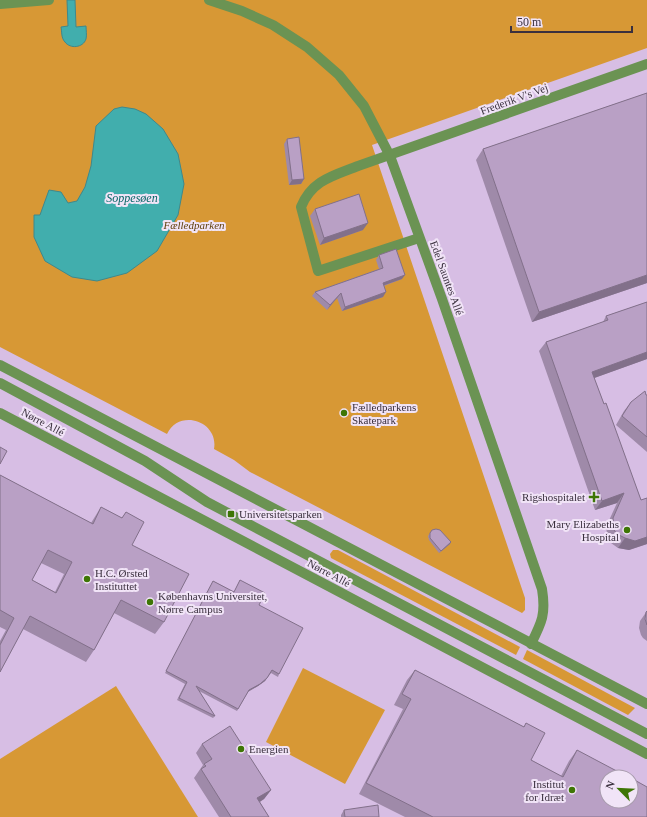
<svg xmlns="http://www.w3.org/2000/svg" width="647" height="817" viewBox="0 0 647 817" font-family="Georgia,serif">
<rect width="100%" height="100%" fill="#d7bee4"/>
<!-- green -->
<g fill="#d79835">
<path d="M0,0H647V48L372,145L525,598V610L522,613L250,472L234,460L214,449C219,421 179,408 167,434L0,347Z"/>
<path d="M333,550H338L520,647L516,655L331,558L330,554Z"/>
<path d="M527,650L635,708L628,715L523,659Z"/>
<path d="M303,668L385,710L345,784L266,742Z"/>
<path d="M116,686L198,817H0V759Z"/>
</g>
<!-- water -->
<g fill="#41aead" stroke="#3f888c">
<path d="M67,0H75L76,27L86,26C86,30 87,35 86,39C83,48 70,49 65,42C61,38 62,32 61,27L68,26Z"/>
<path d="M122,107L135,109L146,114L163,129L178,154L184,184L178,215L157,251L127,273L97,281L72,277L45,261L34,237V215H40L49,190L61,192L68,203L77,201L85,187L91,166L96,126L114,109Z"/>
</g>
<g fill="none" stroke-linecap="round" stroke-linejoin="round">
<!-- minor -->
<g stroke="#6b9353" stroke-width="10">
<path d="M209,0L242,11L273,25L307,47L339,75L364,106L390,156L442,299L542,589C546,614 542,622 531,644"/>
<path d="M0,4L49,0"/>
<path d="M419,238L318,271L301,207C312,180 333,176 358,166L647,64"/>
<path d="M0,365L647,704"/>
<path d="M0,383L145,461L207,502L647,734"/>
<path d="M0,413L647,754"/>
</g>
</g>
<!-- wall -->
<g fill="#9f8aa9" fill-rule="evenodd">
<path d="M647,93V283L532,322L476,160L483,149Z"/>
<path d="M287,139L304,179L301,184L289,185L284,144Z"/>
<path d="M315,209L363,230L320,245L310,216Z"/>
<path d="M379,255L402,279L384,286L383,297L342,311L337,298L327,310L312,296L315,292L379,269L376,260Z"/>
<path d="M647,302V359L594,378L604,404L641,500L647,498V544L629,550L618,548L611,543L608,539L606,527L617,503L595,510L539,351L546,342L603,322L606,316Z"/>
<path d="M646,395H647V452L616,425L624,411L631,402Z"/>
<path d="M0,475L91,523L101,507L122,518L126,512L132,545L164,622L155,634L114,613L94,650L86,662L23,629L0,672V641L6,630L0,627ZM41,563L64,574L55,592L32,580Z"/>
<path d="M432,530L450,544L439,553L429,540L428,536Z"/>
<path d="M240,580L259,605L279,674L278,677L271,673L265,681L258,686L248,692L237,711L199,691L215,716L213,718L177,700L185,684L165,673L213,581L234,592Z"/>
<path d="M647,611V641L643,638L641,635L639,628L640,621Z"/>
<path d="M415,670L524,727L526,723L531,760L561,776L569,761L577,750L647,817H405L359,794L403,709L394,705L407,680Z"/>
<path d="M202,744L271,790L264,799L260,802L269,817H219L194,778L203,765L196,753Z"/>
<path d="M344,810L379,817H341V815Z"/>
</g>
<!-- shaded-wall -->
<g fill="#82708a">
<path d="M304,179L301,184L289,185L292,180Z"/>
<path d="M368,223L363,230L320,245L324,238Z"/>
<path d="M405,275L402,279L379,287L383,283Z"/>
<path d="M647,275V283L532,322L539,312Z"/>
<path d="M386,292L383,297L342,311L345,307Z"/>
<path d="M341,293L337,298L327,310L330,305Z"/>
<path d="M647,352V359L586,381L592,372Z"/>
<path d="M624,493L617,503L595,510L602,501Z"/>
<path d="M647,537V544L629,550L618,548L625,538Z"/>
<path d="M451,542L450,544L439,553L441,551Z"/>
<path d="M267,678L265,681L258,686L247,692L249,690Z"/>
<path d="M271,790L264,799L251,807L257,798Z"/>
</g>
<!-- building -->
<g fill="#b9a0c5" stroke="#82708a" fill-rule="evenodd">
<path d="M647,93V275L539,312L483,149Z"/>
<path d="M299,137L304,179L292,180L287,139Z"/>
<path d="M359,194L368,223L324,238L315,209Z"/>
<path d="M396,249L405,275L383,283L386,292L345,307L341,293L330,305L315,292L383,268L379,255Z"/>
<path d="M647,302V352L592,372L604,404L606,403L641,500L647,498V537L635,541L625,538L617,534L614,530L613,518L624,493L602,501L546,342L608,320L606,316Z"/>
<path d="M645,391L646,395H647V437L622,416L631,402Z"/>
<path d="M0,447L7,451L0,464Z"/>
<path d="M0,475L93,524L101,507L122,518L126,512L144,522L132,545L189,574L164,622L121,600L94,650L30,616L0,672V645L14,618L0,610ZM48,550L72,562L56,593L32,580Z"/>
<path d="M436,529L440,530L451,542L441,551L430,538V533L432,530Z"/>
<path d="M240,580L265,593L259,605L303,628L279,674L272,670L267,678L260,684L249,690L238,709L196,686L215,716L179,698L187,682L166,671L213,581L234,592Z"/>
<path d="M647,611V625L645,619L646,612Z"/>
<path d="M415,670L524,727L526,723L545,733L531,760L563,777L577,750L628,777H607V801H631V778L647,787V817H433L366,783L411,699L402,694Z"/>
<path d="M230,726L271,790L257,798L269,817H231L201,769L206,766L204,764L212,759L202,744Z"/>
<path d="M378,805L379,817H345L344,810Z"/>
</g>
<!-- markers -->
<g fill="#3e7605" stroke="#f1e4f7" stroke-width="1.5">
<circle cx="344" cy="413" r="4"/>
<path d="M592 491h4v4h4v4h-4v4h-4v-4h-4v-4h4z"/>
<rect x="227" y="510" width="8" height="8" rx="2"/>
<circle cx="627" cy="530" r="4"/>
<circle cx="87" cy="579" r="4"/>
<circle cx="150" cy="602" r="4"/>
<circle cx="241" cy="749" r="4"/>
<circle cx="572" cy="790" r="4"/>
</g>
<g text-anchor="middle" stroke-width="4" stroke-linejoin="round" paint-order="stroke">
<!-- street labels -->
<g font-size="11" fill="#3a303e" stroke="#f1e4f7">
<text transform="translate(514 99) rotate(-20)" y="4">Frederik V's Vej</text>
<text transform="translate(447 278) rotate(70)" y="4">Edel Sauntes Allé</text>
<text transform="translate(43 422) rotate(28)" y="4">Nørre Allé</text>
<text transform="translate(329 573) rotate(28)" y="4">Nørre Allé</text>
</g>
<!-- park labels -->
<g font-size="11" font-style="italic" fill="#61410e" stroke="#f1e4f7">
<text x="194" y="229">Fælledparken</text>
</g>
<!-- poi labels -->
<g font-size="11" fill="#3a303e" stroke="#f1e4f7" text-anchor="start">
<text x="352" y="411">Fælledparkens<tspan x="352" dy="13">Skatepark</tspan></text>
<text x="585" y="501" text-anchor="end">Rigshospitalet</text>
<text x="239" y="518">Universitetsparken</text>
<text x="619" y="528" text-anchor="end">Mary Elizabeths<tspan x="619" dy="13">Hospital</tspan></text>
<text x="95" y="577">H.C. Ørsted<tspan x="95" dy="13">Instituttet</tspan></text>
<text x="158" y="600">Københavns Universitet,<tspan x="158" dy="13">Nørre Campus</tspan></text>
<text x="249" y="753">Energien</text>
<text x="564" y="788" text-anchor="end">Institut<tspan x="564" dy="13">for Idræt</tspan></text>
</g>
<!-- water labels -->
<g font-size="12" font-style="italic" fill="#046564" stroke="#f1e4f7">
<text x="132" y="202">Soppesøen</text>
</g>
</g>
<!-- north arrow -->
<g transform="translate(619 789) rotate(294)"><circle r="19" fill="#f1e4f7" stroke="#a89cad"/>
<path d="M0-3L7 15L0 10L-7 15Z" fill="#3e7605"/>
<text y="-6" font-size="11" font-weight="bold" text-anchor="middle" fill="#3a303e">N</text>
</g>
<!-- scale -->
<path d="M511 26v6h121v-6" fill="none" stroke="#3a303e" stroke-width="2"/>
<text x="517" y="26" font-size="12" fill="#3a303e" stroke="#f1e4f7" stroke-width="3" paint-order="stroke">50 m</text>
</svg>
